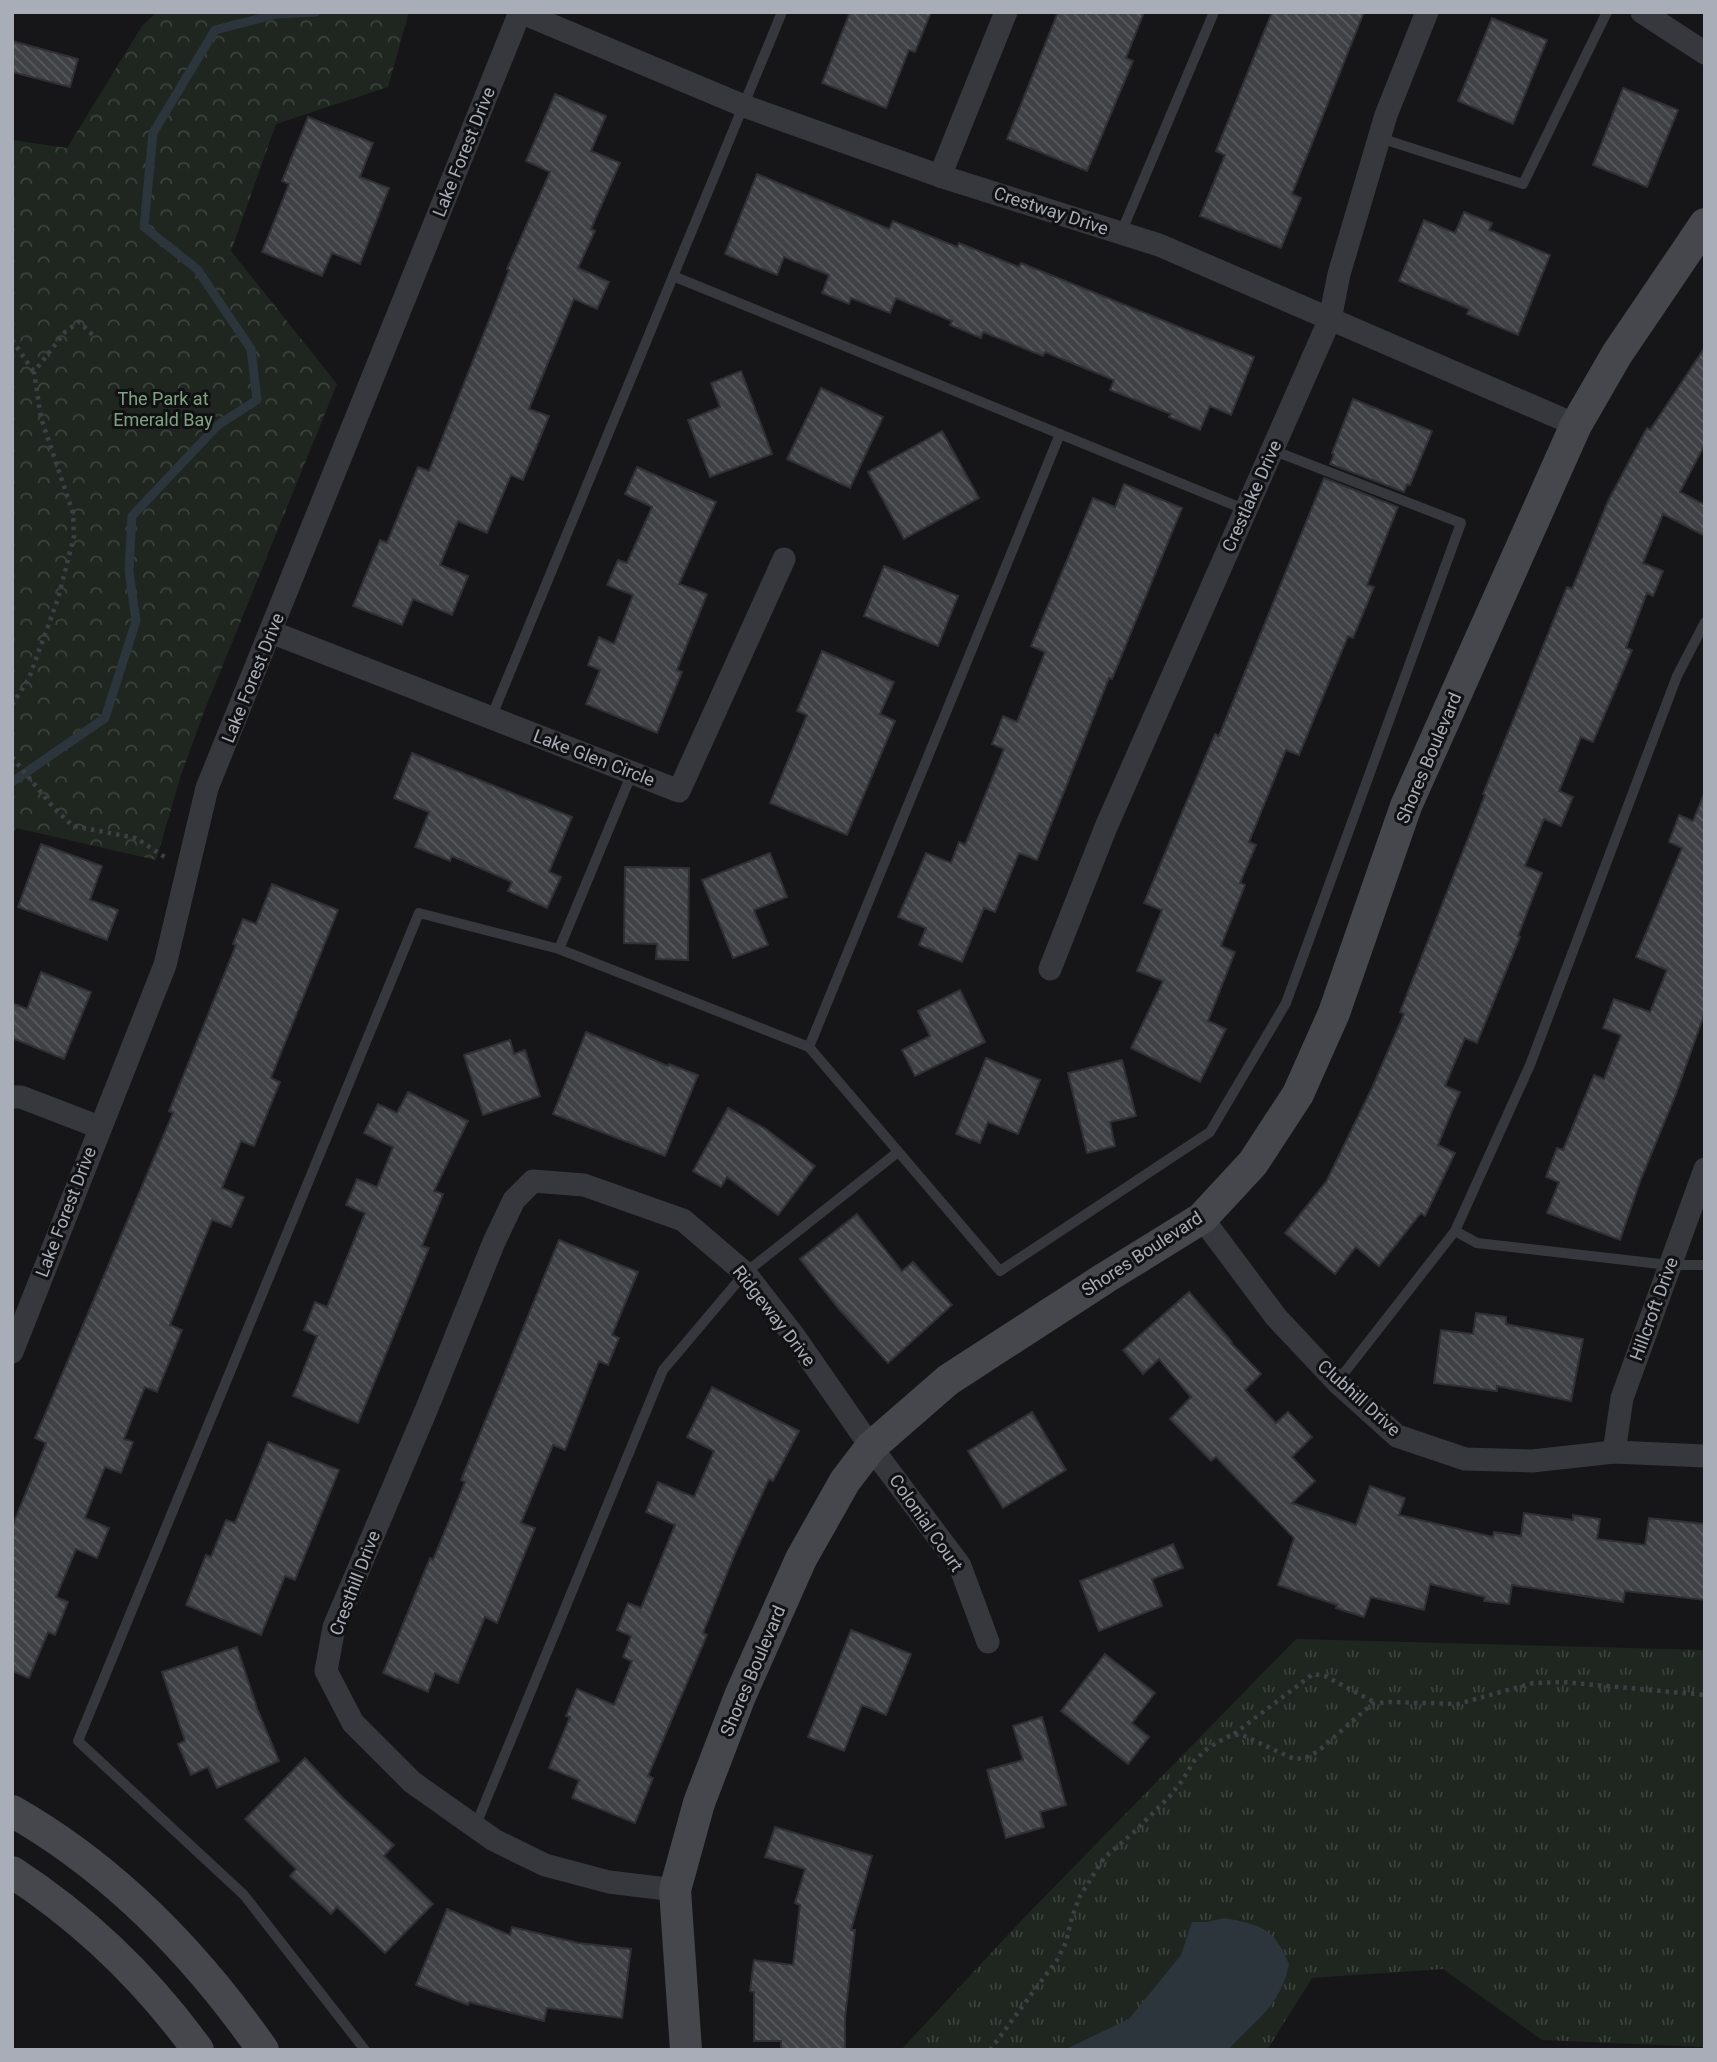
<svg xmlns="http://www.w3.org/2000/svg" width="1717" height="2062" viewBox="0 0 1717 2062" font-family="Roboto,sans-serif">
<defs>
<pattern id="grass-tufts" width="24" height="20" patternUnits="userSpaceOnUse" patternTransform="scale(1.75)"><rect width="24" height="20" fill="#1e261f"/><path d="M3 7l-1-3M5 7V3M7 7l1-3M15 17l-1-3M17 17v-4M19 17l1-3" fill="none" stroke="#3c433d"/></pattern>
<pattern id="forest-crowns" width="20" height="18" patternUnits="userSpaceOnUse" patternTransform="scale(1.75)"><rect width="20" height="18" fill="#1e261f"/><path d="M2 6a3 3 0 1 1 6 0M12 15a3 3 0 1 1 6 0" fill="none" stroke="#3c433d"/></pattern>
<pattern id="building-back-hatch" width="6" height="6" patternUnits="userSpaceOnUse" patternTransform="scale(1.75)"><rect width="6" height="6" fill="#404145"/><path d="M-1 5l2 2M0 0l6 6M5-1l2 2" fill="none" stroke="#595a5e"/></pattern>
</defs>
<rect width="100%" height="100%" fill="#161618"/>
<!-- grass -->
<path fill="url(#grass-tufts)" d="M1296,1639L1705,1650V2047L1542,2040L1443,1969L1312,1978L1267,2050H901L1019,1923Z"/>
<!-- forest -->
<path fill="url(#forest-crowns)" d="M157,12H409L388,87L276,124L231,251L337,384L205,709L181,775L156,860L16,828L12,835V140L67,148L142,26Z"/>
<!-- water -->
<path fill="#2c353c" d="M1224,1918C1262,1925 1274,1928 1289,1964C1281,2006 1255,2020 1228,2050H1064L1129,2019L1181,1955L1192,1922H1207Z"/>
<g fill="none" stroke-linecap="round" stroke-linejoin="round">
<!-- stream -->
<path stroke="#2c353c" stroke-width="9" d="M12,782L105,718L136,621L129,571L132,516L218,425L257,400L251,349L197,269L144,227L153,133L215,30L277,14L316,12"/>
</g>
<!-- building -->
<g fill="url(#building-back-hatch)" stroke="#303034" stroke-width="2">
<path d="M850,12H931L915,52L909,50L886,108L822,83Z"/>
<path d="M1058,12H1144L1126,58L1133,61L1087,171L1007,139Z"/>
<path d="M1272,12H1364L1292,194L1301,198L1281,248L1200,216L1225,155L1216,151Z"/>
<path d="M1492,18L1547,40L1513,124L1458,101Z"/>
<path d="M12,41L78,59L70,87L12,72Z"/>
<path d="M1623,88L1678,110L1647,187L1593,165Z"/>
<path d="M555,94L606,116L591,151L620,163L591,229L595,231L578,268L609,282L597,309L574,299L529,409L549,416L523,480L511,475L487,533L458,521L440,565L468,576L452,615L413,599L402,625L353,606L380,540L387,543L418,467L429,471L509,270L507,269L550,172L526,161Z"/>
<path d="M308,117L373,143L360,177L389,188L360,264L332,253L322,276L262,252L289,184L282,181Z"/>
<path d="M757,174L889,229L893,221L957,247L959,243L1019,267L1021,263L1254,357L1231,415L1210,406L1200,430L1169,417L1171,414L1110,390L1114,380L1045,352L1043,356L983,332L981,338L950,325L952,321L896,298L890,313L851,298L849,304L822,293L829,275L784,257L777,275L725,254Z"/>
<path d="M1464,212L1492,223L1489,230L1550,255L1518,335L1467,314L1469,309L1399,281L1424,220L1455,233Z"/>
<path d="M1705,347V444L1680,492L1705,505V536L1663,514L1643,563L1663,571L1653,596L1647,593L1626,648L1632,650L1593,742L1581,737L1559,791L1573,797L1561,826L1544,819L1525,866L1542,873L1518,936L1520,937L1477,1043L1465,1038L1445,1086L1460,1092L1438,1145L1455,1153L1425,1216L1421,1213L1379,1266L1356,1247L1335,1274L1285,1233L1326,1182L1372,1088L1404,1014L1400,1012L1485,795L1483,794L1567,587L1572,589L1608,501L1647,428L1650,430Z"/>
<path d="M741,371L772,454L710,477L688,420L720,407L711,383Z"/>
<path d="M821,388L883,417L850,488L787,459Z"/>
<path d="M1353,399L1432,431L1410,485L1407,484L1404,492L1330,464L1334,454L1332,453Z"/>
<path d="M942,431L979,498L904,539L868,472Z"/>
<path d="M637,467L716,502L679,584L707,594L677,670L682,672L657,733L586,704L600,670L588,665L599,637L614,644L633,595L607,585L618,560L627,563L652,507L625,494Z"/>
<path d="M1324,478L1398,507L1367,585L1374,587L1353,638L1348,636L1299,755L1286,750L1249,842L1256,845L1240,883L1245,885L1221,946L1235,952L1208,1021L1226,1029L1200,1082L1131,1048L1163,981L1137,971L1162,910L1144,903L1215,734L1219,736Z"/>
<path d="M1124,484L1182,508L1112,679L1109,678L1037,860L1019,853L995,912L984,908L962,962L919,945L926,928L898,917L926,853L951,863L959,842L965,845L1004,749L992,744L1003,716L1017,722L1045,652L1031,646L1093,498L1115,507Z"/>
<path d="M884,566L958,596L938,646L864,616Z"/>
<path d="M822,651L894,682L880,714L895,721L847,835L770,803L807,715L797,711Z"/>
<path d="M412,753L572,817L549,872L561,877L547,908L508,891L512,882L452,856L450,861L415,847L429,812L394,798Z"/>
<path d="M1704,794L1705,1012L1676,1094L1641,1179L1620,1240L1547,1213L1559,1182L1546,1177L1557,1148L1563,1150L1594,1075L1604,1079L1621,1035L1603,1028L1614,999L1650,1012L1667,970L1636,957L1682,848L1669,842L1679,815L1693,821Z"/>
<path d="M41,844L102,866L90,900L118,910L107,940L18,907Z"/>
<path d="M770,853L787,897L754,910L768,945L733,958L702,880Z"/>
<path d="M625,867L689,868L688,960L656,959L657,944L624,943Z"/>
<path d="M272,884L338,910L271,1078L280,1082L254,1146L241,1141L222,1188L244,1197L231,1227L212,1220L170,1325L182,1330L157,1392L145,1387L124,1439L133,1442L121,1473L105,1467L85,1518L109,1528L97,1558L76,1549L56,1597L68,1602L55,1635L48,1632L29,1678L12,1671V1527L46,1443L35,1438L173,1113L169,1111L236,945L233,944L243,919L256,924Z"/>
<path d="M41,972L91,992L64,1059L12,1038V1003L27,1009Z"/>
<path d="M960,990L985,1042L915,1076L902,1050L930,1036L918,1011Z"/>
<path d="M586,1032L668,1066L669,1064L698,1075L665,1156L553,1114Z"/>
<path d="M510,1040L514,1054L525,1050L540,1096L483,1115L464,1055Z"/>
<path d="M986,1058L1040,1080L1018,1134L988,1122L980,1143L956,1134Z"/>
<path d="M1122,1060L1136,1116L1110,1122L1115,1146L1087,1153L1068,1073Z"/>
<path d="M408,1092L468,1121L434,1191L443,1194L422,1246L429,1248L358,1423L293,1396L317,1336L304,1330L315,1302L327,1307L365,1213L346,1205L357,1179L377,1187L393,1147L364,1133L378,1104L397,1113Z"/>
<path d="M728,1108L766,1129L815,1166L778,1215L727,1177L721,1187L693,1171Z"/>
<path d="M857,1214L902,1271L913,1262L952,1305L888,1363L838,1308L800,1259Z"/>
<path d="M559,1240L638,1272L612,1335L619,1338L608,1365L599,1361L565,1450L553,1445L521,1523L535,1528L497,1623L485,1617L458,1683L435,1673L428,1692L383,1673L430,1558L433,1560L465,1482L461,1480Z"/>
<path d="M1189,1292L1232,1342L1231,1343L1261,1374L1245,1390L1276,1423L1288,1412L1312,1437L1292,1457L1315,1481L1292,1503L1356,1525L1370,1486L1405,1498L1399,1515L1493,1537L1494,1532L1521,1536L1524,1513L1573,1520V1515L1600,1519L1597,1539L1645,1545L1649,1518L1705,1524V1600L1625,1591L1623,1602L1512,1585L1509,1604L1484,1601L1485,1597L1430,1584L1424,1610L1371,1597L1364,1617L1336,1608L1337,1605L1278,1585L1294,1538L1216,1457L1211,1461L1170,1419L1191,1397L1159,1359L1143,1374L1123,1350Z"/>
<path d="M1476,1313L1506,1317V1324L1583,1339L1571,1401L1497,1386V1391L1434,1383L1441,1330L1473,1334Z"/>
<path d="M712,1387L799,1431L773,1481L769,1479L736,1551L703,1633L707,1635L648,1776L653,1778L635,1823L572,1798L579,1780L549,1768L570,1717L566,1716L577,1689L614,1705L632,1661L623,1657L631,1636L617,1630L628,1603L641,1608L675,1525L646,1512L658,1482L694,1497L714,1451L687,1437Z"/>
<path d="M1032,1412L1066,1470L1003,1508L968,1451Z"/>
<path d="M268,1442L339,1470L295,1580L285,1576L261,1635L186,1605L206,1555L211,1557L226,1520L235,1523Z"/>
<path d="M1173,1544L1183,1568L1152,1579L1162,1606L1099,1631L1080,1581Z"/>
<path d="M851,1630L911,1654L886,1715L862,1705L844,1751L808,1737Z"/>
<path d="M237,1647L258,1711L279,1761L217,1788L208,1767L191,1775L178,1744L185,1741L162,1672Z"/>
<path d="M1105,1654L1155,1693L1132,1723L1149,1737L1128,1764L1061,1711Z"/>
<path d="M1042,1717L1066,1805L1040,1812L1044,1827L1006,1838L987,1770L1023,1760L1013,1726Z"/>
<path d="M305,1758L343,1798L394,1845L384,1856L433,1904L385,1953L337,1907L331,1914L290,1876L296,1869L245,1819Z"/>
<path d="M775,1827L872,1856L851,1930H855L845,2018V2050H781V2041H754V1992L750,1991L754,1960L793,1965L800,1905L795,1903L805,1869L765,1857Z"/>
<path d="M447,1909L510,1935L512,1927L578,1943L631,1949L622,2018L547,2008L544,2021L469,2002L468,2005L416,1985Z"/>
</g>
<g fill="none" stroke-linecap="round" stroke-linejoin="round">
<!-- path -->
<g stroke="#3d3f44" stroke-width="4.5" stroke-dasharray="3.5 5" stroke-linecap="butt">
<path d="M12,340L34,372"/>
<path d="M12,705L29,678L58,599L74,536L73,513L41,418L34,372L65,332L79,322L95,337"/>
<path d="M12,757L54,808L73,826L136,838L166,858"/>
<path d="M1234,1734L1313,1674L1325,1676L1376,1703"/>
<path d="M990,2050L1057,1960L1066,1942L1072,1917L1080,1896L1104,1858L1134,1832L1169,1797L1182,1781L1194,1761L1208,1748L1227,1737L1240,1734L1294,1759L1305,1758L1317,1752L1372,1704L1388,1702L1458,1704L1533,1683L1563,1682L1705,1695"/>
</g>
<!-- lane -->
<g stroke="#37383d" stroke-width="10">
<path d="M1380,138L1523,184L1607,12"/>
<path d="M1121,233L1214,12"/>
<path d="M673,276L1246,510"/>
<path d="M1060,434L809,1047L1000,1271L1210,1132L1286,1003L1461,523L1272,450"/>
<path d="M491,718L782,12"/>
<path d="M632,773L559,949L809,1047"/>
<path d="M1455,1231L1530,1065L1677,676L1705,622"/>
<path d="M1337,1382L1455,1231L1477,1243L1669,1265H1705"/>
<path d="M475,1827L663,1370L745,1273L898,1152"/>
<path d="M365,2050L244,1895L78,1741L419,913L559,949"/>
</g>
<!-- street -->
<g stroke="#37383d" stroke-width="23">
<path d="M520,12L744,106L940,176L1159,245L1576,425"/>
<path d="M1642,12L1705,53"/>
<path d="M940,176L1006,12"/>
<path d="M271,632L679,791L784,559"/>
<path d="M1050,969L1106,827L1330,319L1339,274L1386,115L1427,12"/>
<path d="M12,1097H21L99,1127"/>
<path d="M1202,1218L1276,1317L1337,1382L1397,1436L1465,1459L1532,1461L1614,1452L1705,1456"/>
<path d="M12,1352L165,965L207,788L520,12"/>
<path d="M1614,1452L1622,1398L1705,1169"/>
<path d="M675,1890L609,1882L545,1865L494,1840L412,1782L353,1723L326,1671L334,1627L427,1408L494,1242L514,1200L533,1181L584,1185L683,1220L745,1273L794,1336L871,1447L960,1566L988,1642"/>
</g>
<!-- secondary -->
<g stroke="#45474d" stroke-width="32">
<path d="M12,1811C114,1869 196,1954 263,2050"/>
<path d="M12,1872C84,1919 148,1981 198,2050"/>
<path d="M686,2050L675,1890L699,1803L740,1696L801,1559L845,1481L871,1447L948,1380L1105,1278L1202,1218L1253,1163L1298,1094L1334,1013L1406,806L1576,425L1617,354L1705,224"/>
</g>
</g>
<g text-anchor="middle" stroke-width="6" stroke-linejoin="round" paint-order="stroke">
<!-- street labels -->
<g font-size="18" fill="#a8adb8" stroke="#111113">
<text transform="translate(464 152) rotate(-68)" y="6">Lake Forest Drive</text>
<text transform="translate(1051 211) rotate(18)" y="6">Crestway Drive</text>
<text transform="translate(1252 496) rotate(-66)" y="6">Crestlake Drive</text>
<text transform="translate(253 678) rotate(-68)" y="6">Lake Forest Drive</text>
<text transform="translate(594 758) rotate(21)" y="6">Lake Glen Circle</text>
<text transform="translate(1429 758) rotate(-67)" y="6">Shores Boulevard</text>
<text transform="translate(66 1212) rotate(-69)" y="6">Lake Forest Drive</text>
<text transform="translate(1142 1254) rotate(-33)" y="6">Shores Boulevard</text>
<text transform="translate(1654 1309) rotate(-70)" y="6">Hillcroft Drive</text>
<text transform="translate(774 1316) rotate(52)" y="6">Ridgeway Drive</text>
<text transform="translate(1359 1398) rotate(42)" y="6">Clubhill Drive</text>
<text transform="translate(926 1523) rotate(55)" y="6">Colonial Court</text>
<text transform="translate(355 1583) rotate(-69)" y="6">Cresthill Drive</text>
<text transform="translate(753 1671) rotate(-67)" y="6">Shores Boulevard</text>
</g>
<!-- park labels -->
<g font-size="18" fill="#7fa381" stroke="#111113">
<text x="163" y="405">The Park at<tspan x="163" dy="21">Emerald Bay</tspan></text>
</g>
</g>
<!-- border -->
<rect width="1717" height="2062" fill="none" stroke="#a8adb8" stroke-width="28"/>
</svg>
